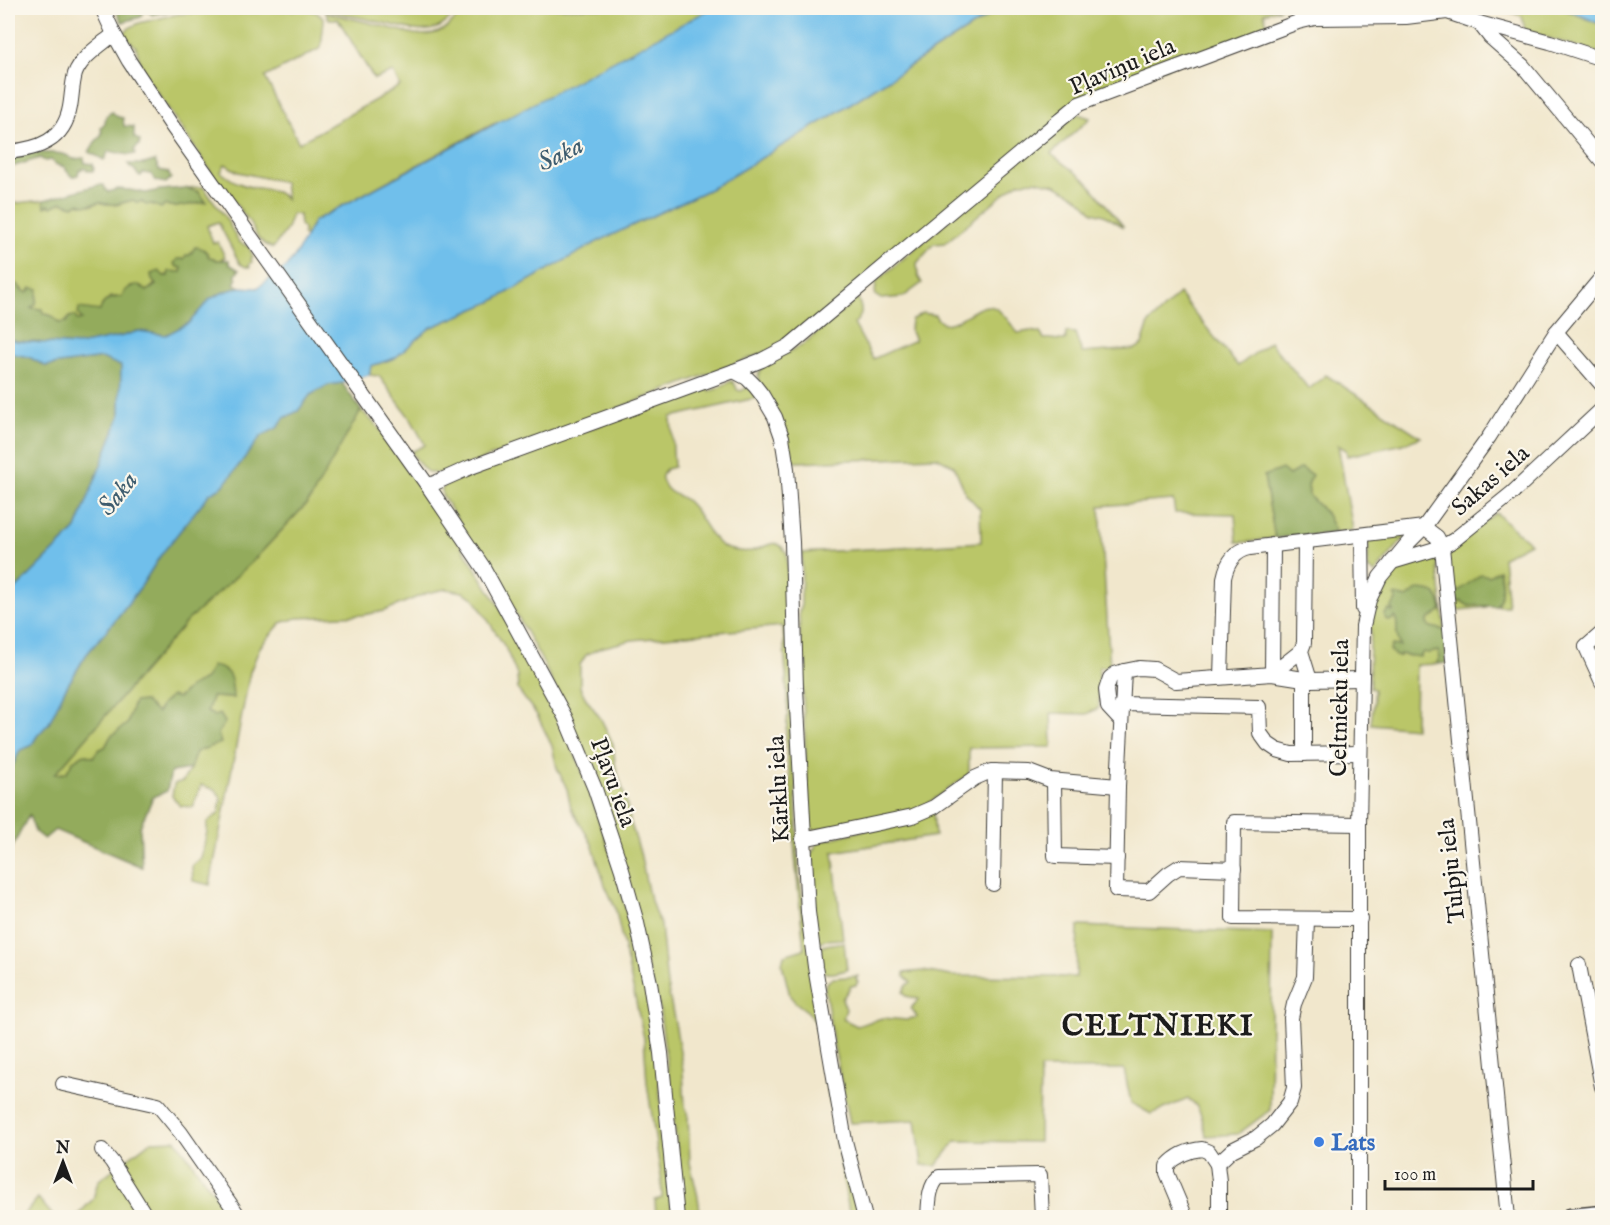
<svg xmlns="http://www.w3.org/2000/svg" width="1610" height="1225" viewBox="0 0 1610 1225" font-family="'IM FELL English',serif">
<rect width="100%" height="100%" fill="#fbf7ec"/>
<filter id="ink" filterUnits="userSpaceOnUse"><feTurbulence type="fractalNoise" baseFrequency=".0167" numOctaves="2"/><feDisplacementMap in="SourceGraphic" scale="12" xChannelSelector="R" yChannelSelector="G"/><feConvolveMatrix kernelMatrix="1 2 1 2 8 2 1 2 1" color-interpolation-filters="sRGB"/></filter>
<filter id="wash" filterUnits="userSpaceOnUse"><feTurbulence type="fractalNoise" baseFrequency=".008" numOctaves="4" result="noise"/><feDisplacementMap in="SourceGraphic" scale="24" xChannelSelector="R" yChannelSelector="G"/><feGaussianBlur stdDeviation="1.35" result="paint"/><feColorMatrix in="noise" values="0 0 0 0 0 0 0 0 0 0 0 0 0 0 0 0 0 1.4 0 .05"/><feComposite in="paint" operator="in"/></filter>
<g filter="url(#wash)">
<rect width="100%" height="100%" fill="#f1e7cc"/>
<!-- green -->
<g fill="#bac668" stroke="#6b7142" stroke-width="1.5" fill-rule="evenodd">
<path d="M318,8H461C445,24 439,33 414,30Z"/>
<path d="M466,8H920L493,124L314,221L305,237L303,235L304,229L300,225L299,215L292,214L287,229L273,248L266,245L258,238L249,221L216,179L142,70L136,47L125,37L124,34L129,28L139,23L178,14L212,12L245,13L304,9C312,10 319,12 324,19L321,48L265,77L299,143L400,86L393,72L374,79L338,19H329L325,12L414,34C440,38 450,26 466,8ZM225,164L238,172L284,182L286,199C277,187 255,190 241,184C233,181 227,177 221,172Z"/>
<path d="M1001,8H1282L1264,13L1268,28L1097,94L782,346L447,473C423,476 424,469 411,452L425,445L412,421L379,376L369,375L371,366L395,358L430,328L491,302L596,242L710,189L823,121Z"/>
<path d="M1498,8H1561L1602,25V54L1525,31L1522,16Z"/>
<path d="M1078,114L1090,118L1051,154L1087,181L1124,227L1104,215L1093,212L1078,197L1056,185L1038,181L1019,182L1001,196L945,243L934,244L917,263L918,276L922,283L903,297L881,299L875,295L876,282L1050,133Z"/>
<path d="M203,187L224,215L239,242L249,247L253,257L251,258L252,262L249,264L250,267H246L240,264L218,222L207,226L213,243L218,242L225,257L222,258L223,259L183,268L181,272L164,276L147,291L125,290L122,297H111L102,305L101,311L82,321H76L75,316L69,317L67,322L59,323L52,316L32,309L27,293L14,283L8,266V204L44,200L45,206L49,205L52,207L62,202L73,206L79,203L93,205L99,202L116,205L133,200L176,207L206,202L199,192L185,188Z"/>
<path d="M1179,294L1238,366L1270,342L1309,389L1326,375L1421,437L1403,444L1347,456L1346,450L1338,445L1353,530L1336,533L1326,513L1309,496L1308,482L1288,475L1264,476L1275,538C1263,539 1246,544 1237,542L1235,514L1175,513L1173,500L1100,506L1110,667H1099V708L1087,714L1051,713L1052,747L969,748V774L919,810L815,830L809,827L799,610L801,609L802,553L981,542L980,509L966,494L954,466L937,457L796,462L789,459L759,385L758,375L764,364L801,346L858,298C862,310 864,314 854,324L873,359L915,340L910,330L911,320L922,313L935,315C947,339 973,304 990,306C1001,308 1011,325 1018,333L1030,331L1040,333L1044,339C1052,338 1058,341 1066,340V332L1075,333L1082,353L1135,349L1142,345L1149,323Z"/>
<path d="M732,381L736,386L737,390L741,391L745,389L747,387L760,397L671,417L674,467L666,469C663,473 660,477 663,482C669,497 681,493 690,504C702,516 712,545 728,549C735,551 744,552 751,551C768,548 775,534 787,554L799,877L859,1217H850L816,1023L808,1012L795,1002L790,996L782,964L784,955L804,949L795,856L790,778L787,759L786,733L788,712L783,626L632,640L600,648L586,655L580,665V687L585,697L601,719L613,744L615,764L626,801L630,821L640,852L648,891L655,913L661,925L667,985L676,1028L683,1070L685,1107L688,1116L690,1163L698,1197L700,1211L695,1212V1217H685L669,1079L659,1006L565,708L541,659L518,617L442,495V489L445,485L478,469L708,386L709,391C718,390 723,384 732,381Z"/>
<path d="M361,410L379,428L459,542L498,604L558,716L581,768L615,868L647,992L655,1041L672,1217H656L655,1200L662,1198L661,1177L647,1083L644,1038L615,907L605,885L592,844L571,808L567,789L557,768L552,746L537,715L518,690L517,675L505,647L474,598L463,592L446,589L427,593L384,611L363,615L297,618L281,623L260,647L250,672L210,885L193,881L192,866L201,858L207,832V822L219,813L221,799L216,790L201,785L193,807L180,806L172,796L174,784L183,781L190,769L195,752L218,733L215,716L207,712L212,697L232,698L205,679L191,686L178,698L162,704L157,714L128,724L111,736L105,747L98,750L93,757L66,773L54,775L187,621L252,562L310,500L348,423Z"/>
<path d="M1496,513L1530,543L1503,557L1508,606H1496C1504,596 1502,582 1499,570L1489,576L1461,601L1469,606L1478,604L1487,607L1460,610L1455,608L1446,557L1451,545Z"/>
<path d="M1409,532L1375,573L1368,569V537Z"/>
<path d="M1423,558L1437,559L1445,630L1430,627L1427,624L1428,621L1417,590L1408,598L1403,597L1396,600L1394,617L1397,620V633L1400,647L1395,655L1400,656V654L1410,656L1423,651L1434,652L1438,651L1440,657L1438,664L1416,665L1415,728L1371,724C1372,711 1375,701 1374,689L1370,688C1369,670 1369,652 1371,635C1372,623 1367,611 1376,601C1376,593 1388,574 1395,569C1402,563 1414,561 1423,558Z"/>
<path d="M933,812L935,836L833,852L843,939L825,940L817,943L813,916L811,854L818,842Z"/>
<path d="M1078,926L1272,933L1270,1110L1238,1134L1206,1136C1203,1123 1201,1105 1188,1099L1151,1114L1131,1103L1124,1069H1040L1039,1142L956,1141L936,1166L922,1165L916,1120L850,1123L833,1042L825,988L826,983L833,978L858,976L856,979L858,982L856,985L851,986L842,999L846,1009L843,1019L857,1026L882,1018L907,1020L912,1018H916L917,1017L911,1008L919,999L906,996L903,992L906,986L911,982L904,976V973L923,971L951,976L1076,977Z"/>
<path d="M844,942L847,970C838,972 828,976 821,970L819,948L826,945Z"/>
<path d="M176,1140L231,1217L75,1218L93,1199L98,1181L151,1141Z"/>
<path d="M38,1198L54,1217H22Z"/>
</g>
<!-- forest -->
<g fill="#93ab5c" stroke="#58643c" stroke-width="1.5">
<path d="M115,8H179V9L152,15L149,12L144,11L141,17L122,22Z"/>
<path d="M112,112L118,117L123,118L124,126L134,127V137L140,141L139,145L134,150L136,154L129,155L109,151L104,160L89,152L95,142L102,135L101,127L105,123L106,116Z"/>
<path d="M31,152C45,154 61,150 73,159L84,158L85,163L93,164L94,168L93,171H88L85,168L79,170L78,175L72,177L66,170L65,167L57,165L51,160L45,161L40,158L8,168V156Z"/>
<path d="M155,161L159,170L168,172L171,178L166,183L156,181L151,174L143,173L141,176L138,175L134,169L131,168L128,164H144Z"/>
<path d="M98,185H104L105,189L108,192L118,189L130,190L146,193L160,190L185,188L199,192L206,202L176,207L166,205L161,208L151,204L146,205L141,201L138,203L133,200C122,203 110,207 99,202C93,205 85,206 79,203L73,206L62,202L51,207L49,205L45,207L44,200Z"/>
<path d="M195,247C203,247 207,250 209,257L214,258L216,260H229V264L239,270L235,276L237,278L234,284L240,287L224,292L210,299L189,323L166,335L138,331L123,336L78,345L15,341L8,338V266L14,283L19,285L21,290L27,293L31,288L38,289L36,304L31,308L42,309L43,313L52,316L59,323L66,322L69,317L75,316L77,320H82L78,314L79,308L100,311C102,300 112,297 122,297C126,288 130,286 139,285L147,291L156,285L152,280L151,274L159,271L164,276H168L169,271L181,272L182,268L177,267L174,264L177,259H184L186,255H190Z"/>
<path d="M8,353L29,357L45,366L102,358L121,365L120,416L76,529L8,597Z"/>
<path d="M342,383L361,410L310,500L252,562L187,621L55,774L66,773L73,761L84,754L93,757L98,750L105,747L111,736L127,724L134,702L144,701L157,713L162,704L171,696L178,698L191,686L205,679L212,666C232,669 232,679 233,698L212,697L207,712L215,716L220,714L225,722L218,733L221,743L196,752L190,769L171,772L167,791L153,797L140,827L142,867L55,830L44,839L35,832L29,815L8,856V776L20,750L31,746L37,736L49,723L64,691L86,655L116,619L142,585L160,556L210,493L223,486L261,436L277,428L284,418L298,411L310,395L328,385Z"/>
<path d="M1301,468L1312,475L1308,482L1309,496L1326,513L1336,533L1275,538L1264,476L1282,469L1289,475Z"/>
<path d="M1499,570C1501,582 1504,596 1496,606C1486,607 1478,604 1469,606L1461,601L1459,603L1456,601V593L1481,574L1489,576Z"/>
<path d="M1417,590C1435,591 1439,592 1442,610L1428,620L1427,624L1431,627L1445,630L1446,663L1438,664L1437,662L1440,657L1438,651L1428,653L1423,652L1420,657L1400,654V656H1395L1390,650L1392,645L1400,646C1399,642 1397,637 1397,633C1396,626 1399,623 1394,617L1392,620L1388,621L1385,618V614L1389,610L1393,612L1392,607L1396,600L1395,596L1396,595L1407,598Z"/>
</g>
<!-- water -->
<g fill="#70bfeb" stroke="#466e84" stroke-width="1.5">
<path d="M712,8H1001L823,121L710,189L597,242L491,302L430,328L395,358L371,366L369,375L342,383L328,385L310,395L298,411L284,418L277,428L261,436L223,486L210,493L160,556L142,585L116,619L86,655L64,691L49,723L37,736L31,746L20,750L8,776V597L76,529L120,416L121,366L102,358L45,366L29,357L8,353V338L15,341L78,345L123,336L138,331L166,335L189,323L210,299L224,292L240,287L257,288L285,268L294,258L314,221Z"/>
<path d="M1561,8H1602V25L1564,8Z"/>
</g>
</g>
<g filter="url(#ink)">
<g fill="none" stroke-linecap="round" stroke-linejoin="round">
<!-- minor casing -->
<g stroke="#3c3a36" stroke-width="16">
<g id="minor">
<path d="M102,8L114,34L129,61L172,126L428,486L483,567L565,717L595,789L622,870L637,923L650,983L661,1053L677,1218"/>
<path d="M1479,23L1490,37L1523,66L1602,161"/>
<path d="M8,152C38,149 64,141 70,107C72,96 72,85 75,74C81,57 101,45 114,34"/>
<path d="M1556,332L1602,385"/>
<path d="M734,371L747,378L755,386L762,395L775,417L782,437L787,469L792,542L796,688L808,912L815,967L845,1141L865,1218"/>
<path d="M428,486L471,467L734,371L762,360L789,346L1079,104L1298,22L1315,18L1406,17L1447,12L1479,23L1550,42L1602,59"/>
<path d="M1362,535L1363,609"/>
<path d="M1305,542L1304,643L1301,651L1310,680"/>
<path d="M1273,545L1272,674L1301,651"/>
<path d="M1392,562L1442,547L1454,540L1511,494L1602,409"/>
<path d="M1602,633L1586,647L1602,682"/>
<path d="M1221,677L1224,578C1227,563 1234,551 1250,548L1424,527L1437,537L1442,547L1508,1218"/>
<path d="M1122,704L1259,707L1260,733L1268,744L1277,750L1291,754L1360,753"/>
<path d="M1121,721L1108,707L1106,690L1110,678L1115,674L1124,671"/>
<path d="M1304,754V680"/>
<path d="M1054,781L1055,856L1117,858"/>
<path d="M1359,824L1234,822L1233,918L1360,919"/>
<path d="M803,839L913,816L934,807L975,778L991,771L1029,772L1050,780L1118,786"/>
<path d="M1234,869L1179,867L1168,874L1149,891L1116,890L1118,786L1124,671L1139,668L1154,669L1176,681L1272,674L1310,680L1361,679"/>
<path d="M993,884L995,771"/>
<path d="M1579,965L1602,1087"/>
<path d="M63,1084L158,1105L181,1133L240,1218"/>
<path d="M102,1150L112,1162L147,1218"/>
<path d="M928,1218C929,1204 928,1187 939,1177L1040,1175L1042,1218"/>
<path d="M1186,1218L1167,1173V1166C1176,1156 1189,1150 1202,1149L1209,1152L1217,1164"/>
<path d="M1219,1218V1181L1217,1164L1232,1150L1256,1138L1272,1125L1290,1102L1294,1088L1291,1018L1294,1004L1305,977L1307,919"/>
<path d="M1359,1218V824L1363,626L1369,600L1380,577L1408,543L1424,527L1489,437L1556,332L1602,277"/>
</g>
</g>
<!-- major casing -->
<g stroke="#3c3a36" stroke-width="21">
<path id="major" d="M1570,1218L1602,1215"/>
</g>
<!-- minor -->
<use href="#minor" stroke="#fff" stroke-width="14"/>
<!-- major -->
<use href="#major" stroke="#fff" stroke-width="18"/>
</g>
</g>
<!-- markers -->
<circle fill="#3f7fe0" stroke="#fbf7ec" stroke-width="2" cx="1319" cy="1142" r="6"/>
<g text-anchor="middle" stroke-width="4.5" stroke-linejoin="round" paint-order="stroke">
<!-- street labels -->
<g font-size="24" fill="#1c1c1c" stroke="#fbf7ec">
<text transform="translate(1122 66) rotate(-23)" y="8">Pļaviņu iela</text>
<text transform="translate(1490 480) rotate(-41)" y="8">Sakas iela</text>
<text transform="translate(1339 708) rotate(-89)" y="8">Celtnieku iela</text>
<text transform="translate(614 782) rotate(70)" y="8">Pļavu iela</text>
<text transform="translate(778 789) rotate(-93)" y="8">Kārklu iela</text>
<text transform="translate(1451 871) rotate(-96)" y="8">Tulpju iela</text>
</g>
<!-- shop labels -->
<g font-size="24" font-weight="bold" fill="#366cbe" stroke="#fbf7ec" text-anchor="start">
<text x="1331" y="1150">Lats</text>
</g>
<!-- water labels -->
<g font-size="26" font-style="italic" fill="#3e5d6f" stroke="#fbf7ec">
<text transform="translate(560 153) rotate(-26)" y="9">Saka</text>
<text transform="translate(117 493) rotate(-52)" y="9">Saka</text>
</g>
<!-- district labels -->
<g font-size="30" font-weight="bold" letter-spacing="1.5" fill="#1c1c1c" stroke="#fbf7ec">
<text x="1158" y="1035">CELTNIEKI</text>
</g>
</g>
<!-- margin -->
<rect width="1610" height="1225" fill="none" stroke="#fbf7ec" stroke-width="30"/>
<!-- north arrow -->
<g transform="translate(63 1162)" stroke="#fbf7ec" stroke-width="4.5" paint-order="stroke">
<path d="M0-4.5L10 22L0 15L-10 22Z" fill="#1c1c1c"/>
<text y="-9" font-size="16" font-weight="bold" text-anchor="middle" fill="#1c1c1c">N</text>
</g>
<!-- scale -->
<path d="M1385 1180v9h148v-9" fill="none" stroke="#1c1c1c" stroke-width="3"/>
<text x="1394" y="1180" font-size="18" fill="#1c1c1c" stroke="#fbf7ec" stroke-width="4.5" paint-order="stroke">100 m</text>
</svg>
